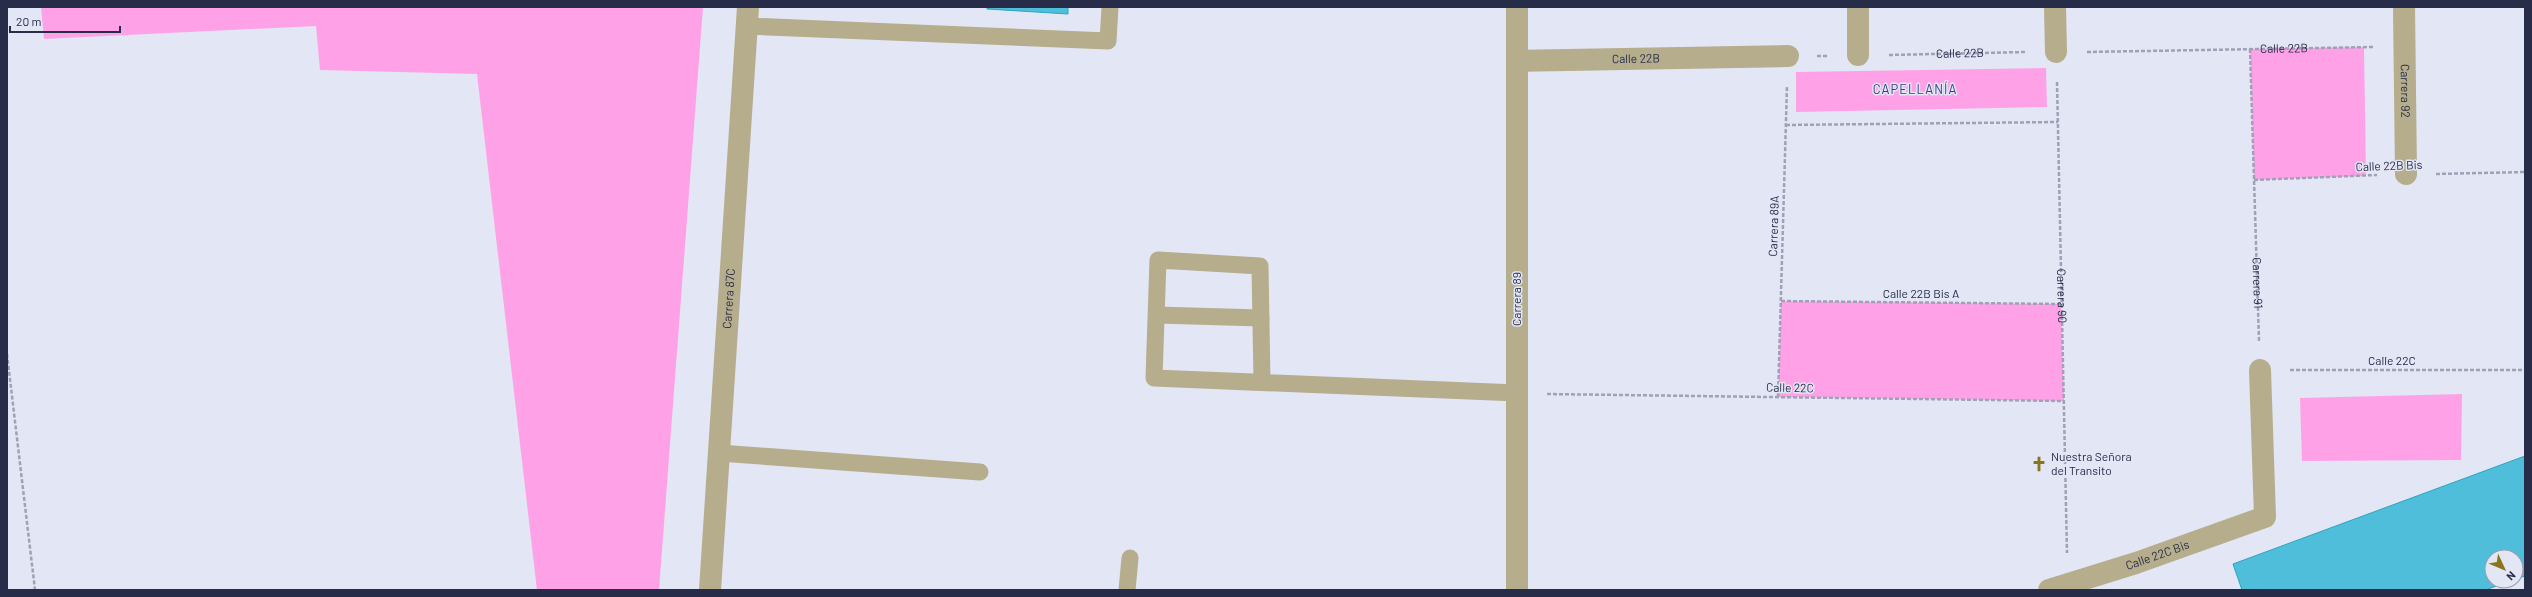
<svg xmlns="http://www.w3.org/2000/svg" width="2532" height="597" viewBox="0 0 2532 597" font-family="Barlow,sans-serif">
<rect width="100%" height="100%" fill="#e3e6f5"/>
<!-- green -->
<g fill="#ffa1e7">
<path d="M41,7H703L659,590H537L477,74L320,70L316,26L44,39Z"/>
<path d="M2364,47L2366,176L2254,180L2250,49Z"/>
<path d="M2046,68L2047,107L1796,112V72Z"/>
<path d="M1781,301L2061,304L2064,401L1778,397Z"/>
<path d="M2462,394L2461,460L2302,461L2300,398Z"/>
</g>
<!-- building -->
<g fill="#4fbeda" stroke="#2da4be">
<path d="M987,7H1068V14L987,9Z"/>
<path d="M2525,456V576L2516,579V557H2492V581H2511L2485,590H2242L2233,564Z"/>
</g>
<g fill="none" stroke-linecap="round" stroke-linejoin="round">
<!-- path -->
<g stroke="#9fa2b6" stroke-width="2.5" stroke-dasharray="4 2" stroke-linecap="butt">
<path id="s1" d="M2250,49L2259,341"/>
<path id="s2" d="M2087,52L2374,47"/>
<path id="s3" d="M1889,55L2026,52"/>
<path d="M1817,56H1828"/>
<path id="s4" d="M2057,82L2067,553"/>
<path d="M1786,125L2058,122"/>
<path d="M2436,174L2525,172"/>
<path d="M2254,180L2377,175"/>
<path d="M1781,301L2061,304"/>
<path d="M7,354L35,590"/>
<path d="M2290,370H2525"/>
<path d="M1547,394L2064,401"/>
<path d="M1778,397L1787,86"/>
</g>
<!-- service -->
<g stroke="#b5ad8b" stroke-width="17">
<path d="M747,26L1108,41L1110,7"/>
<path d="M1157,315L1261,318"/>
<path d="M1262,382L1260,266L1158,260L1154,378L1517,393"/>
<path d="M719,453L980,472"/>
<path d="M1127,590L1130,558"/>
</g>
<!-- minor -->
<g stroke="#b5ad8b" stroke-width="22">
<path d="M1517,7V590"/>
<path d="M1858,7V55"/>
<path d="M2055,7L2056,52"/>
<path id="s5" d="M2404,7L2406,174"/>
<path id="s6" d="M1517,61L1788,56"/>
<path id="s7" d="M710,590L748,7"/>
<path id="s8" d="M2049,590L2136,563L2265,517L2260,370"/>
</g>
</g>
<!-- icons -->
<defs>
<g id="church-bare" transform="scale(1.2)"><path d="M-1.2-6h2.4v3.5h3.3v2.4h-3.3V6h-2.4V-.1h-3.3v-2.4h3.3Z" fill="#89761a" stroke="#e3e6f5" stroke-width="2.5" paint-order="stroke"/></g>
</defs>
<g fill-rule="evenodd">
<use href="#church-bare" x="2039" y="464"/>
</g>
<g text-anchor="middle" stroke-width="3" stroke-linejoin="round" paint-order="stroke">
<!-- street labels -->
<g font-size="12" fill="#272c49" stroke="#e3e6f5">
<text dy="4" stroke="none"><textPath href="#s2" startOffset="197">Calle 22B</textPath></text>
<text dy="4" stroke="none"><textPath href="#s3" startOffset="71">Calle 22B</textPath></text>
<text dy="4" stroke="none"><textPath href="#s6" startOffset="119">Calle 22B</textPath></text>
<text dy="4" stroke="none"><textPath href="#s5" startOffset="84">Carrera 92</textPath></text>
<text transform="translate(2389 166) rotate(-2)" y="4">Calle 22B Bis</text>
<text transform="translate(1774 226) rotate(-88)" y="4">Carrera 89A</text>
<text dy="4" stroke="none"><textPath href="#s1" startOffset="234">Carrera 91</textPath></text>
<text x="1921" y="298">Calle 22B Bis A</text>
<text dy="4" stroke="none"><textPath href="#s4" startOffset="214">Carrera 90</textPath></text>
<text dy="4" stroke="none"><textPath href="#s7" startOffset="292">Carrera 87C</textPath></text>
<text transform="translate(1517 299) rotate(-90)" y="4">Carrera 89</text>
<text x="2392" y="365">Calle 22C</text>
<text transform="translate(1790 388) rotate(1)" y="4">Calle 22C</text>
<text dy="4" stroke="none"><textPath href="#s8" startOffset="114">Calle 22C Bis</textPath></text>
</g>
<!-- poi labels -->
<g font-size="12" fill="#272c49" stroke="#e3e6f5" text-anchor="start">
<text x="2051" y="461">Nuestra Señora<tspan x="2051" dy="14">del Transito</tspan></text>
</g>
<!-- neighbourhood labels -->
<g font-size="13" letter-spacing="1" fill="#3a3f80" stroke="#e3e6f5">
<text x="1915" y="94">CAPELLANÍA</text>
</g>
</g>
<!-- border -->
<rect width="2532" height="597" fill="none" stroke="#272c49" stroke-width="16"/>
<!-- north arrow -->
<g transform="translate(2504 569) rotate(134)"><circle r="19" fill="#e3e6f5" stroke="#989cb0"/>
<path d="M0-3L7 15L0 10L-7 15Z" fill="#89761a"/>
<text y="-6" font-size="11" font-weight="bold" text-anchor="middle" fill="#272c49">N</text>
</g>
<!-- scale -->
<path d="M10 26v6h110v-6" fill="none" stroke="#272c49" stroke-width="2"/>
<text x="16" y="26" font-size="12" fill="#272c49" stroke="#e3e6f5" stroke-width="3" paint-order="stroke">20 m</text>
</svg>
